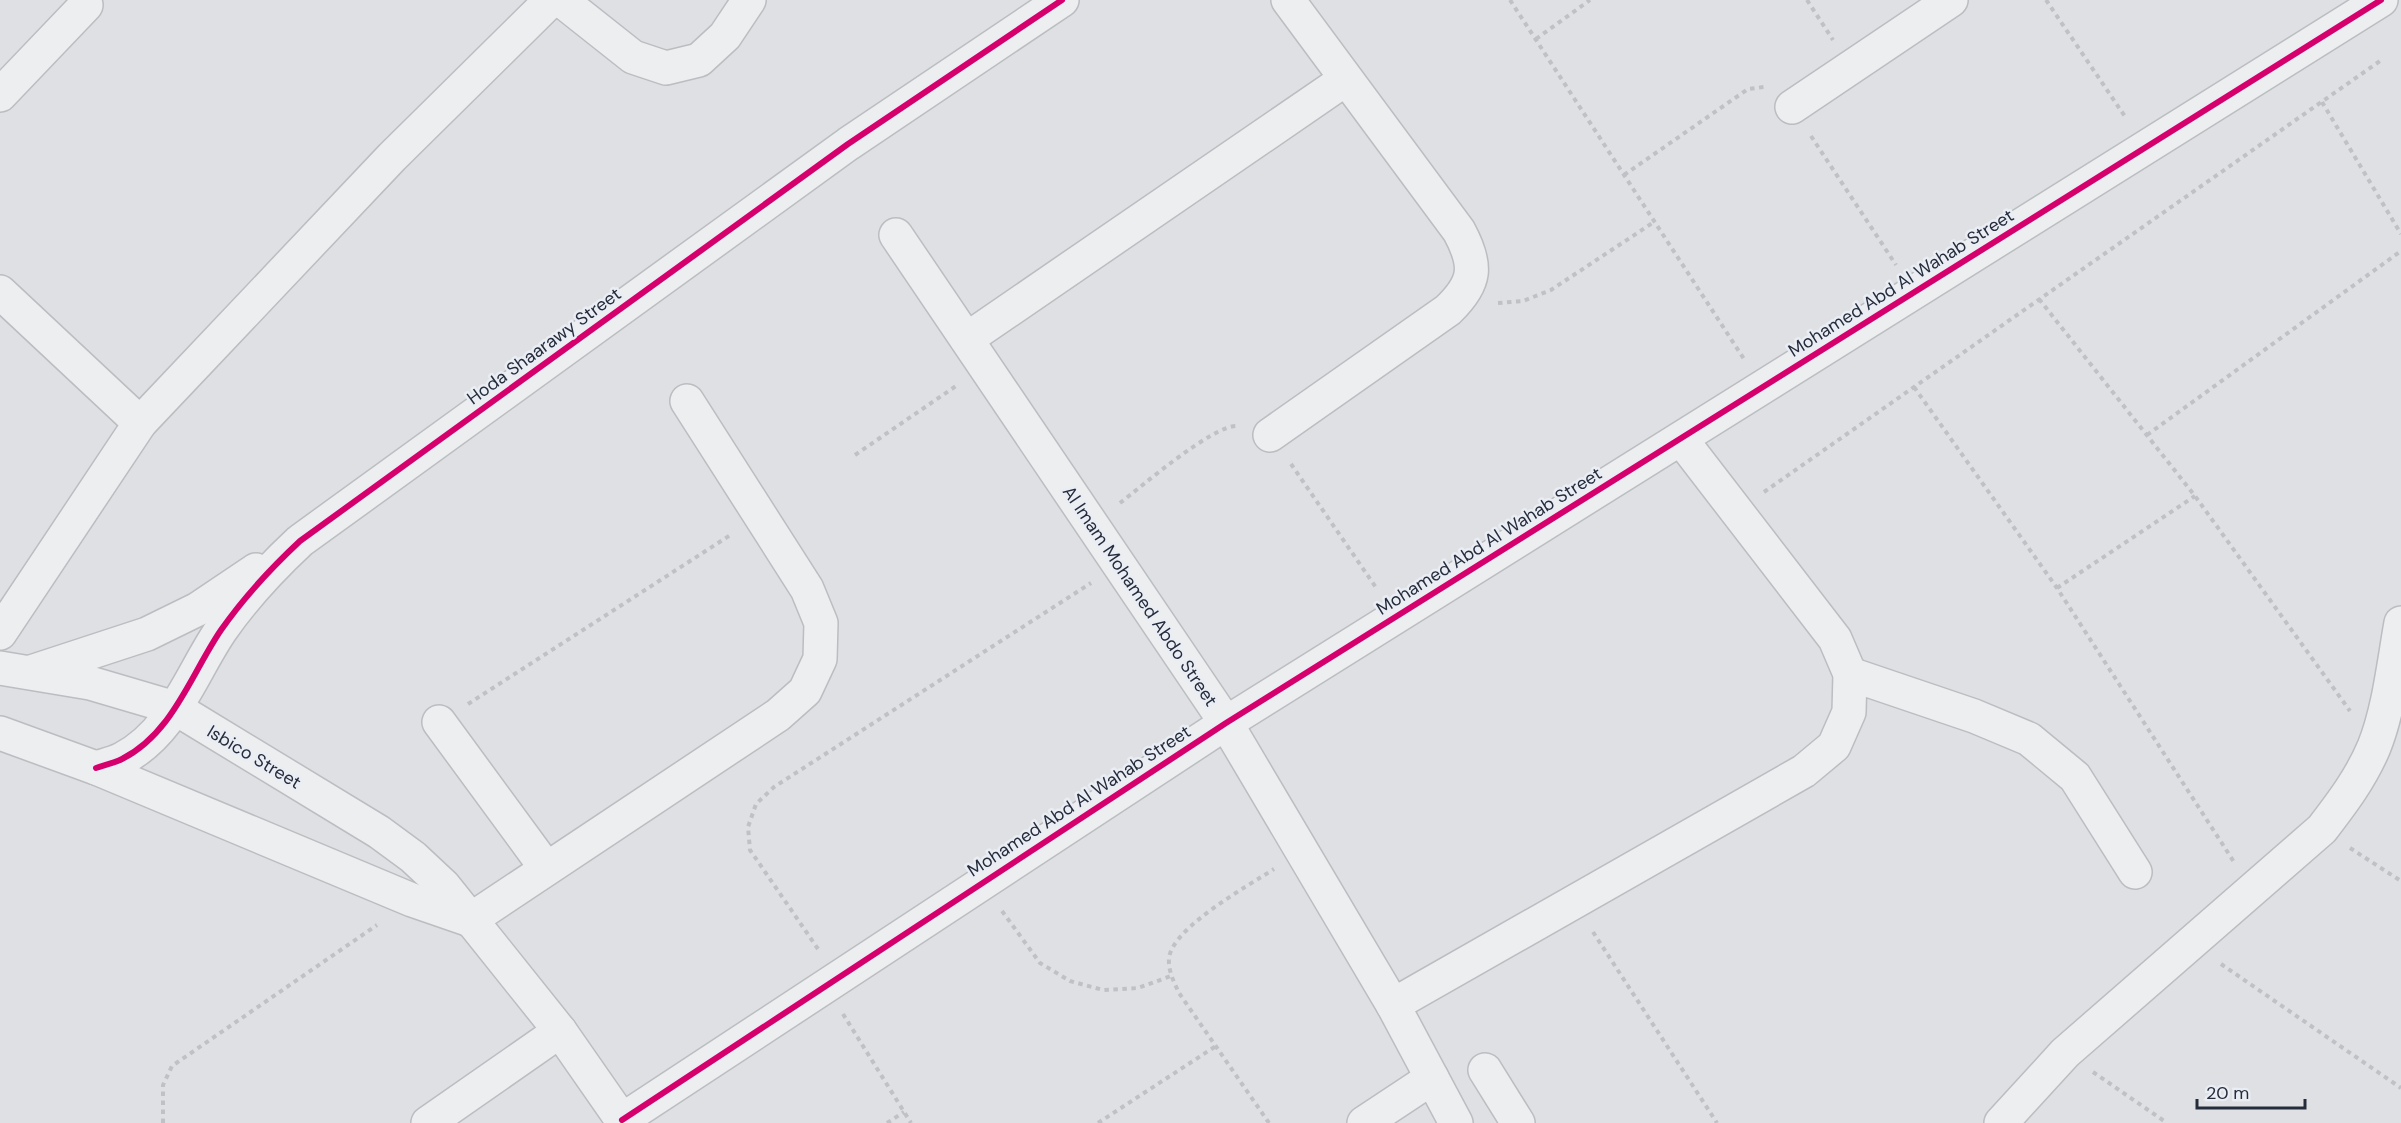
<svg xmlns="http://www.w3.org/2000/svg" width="2401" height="1123" viewBox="0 0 2401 1123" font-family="'DM Sans',sans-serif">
<rect width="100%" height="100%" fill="#dee0e3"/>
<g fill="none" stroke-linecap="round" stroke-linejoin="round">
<!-- minor casing -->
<g stroke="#bbbdc0" stroke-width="36">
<g id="minor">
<path d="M561,0L633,57L666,68L699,60L725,36L749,0"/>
<path d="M0,95L86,5"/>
<path d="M1792,107L1951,0"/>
<path d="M896,235L1226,723L1393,1005L1456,1123"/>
<path d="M0,292L140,423"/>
<path d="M967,339L1346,79"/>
<path d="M1270,435L1448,310C1476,283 1478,266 1459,231L1288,0"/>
<path d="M0,633L140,423L392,157L551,0"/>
<path d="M0,668L90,683L175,708L379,832L413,857L444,886L560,1031L624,1123"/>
<path d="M31,672L147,634L198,609L256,570"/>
<path d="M1850,674L1974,716L2029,739L2075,777L2135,872"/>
<path d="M439,722L546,868"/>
<path d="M0,733L96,768L412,900L470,920"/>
<path d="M96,768C105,765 114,763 122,759C173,733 191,674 221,630C244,597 270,569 300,541L848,144L1062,0"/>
<path d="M470,920L778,715L805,691L820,659L821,623L807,589L687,401"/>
<path d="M1393,1005L1804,771L1834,746L1849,712L1850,674L1835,639L1681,439"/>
<path d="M1485,1070L1518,1123"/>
<path d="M622,1120L1226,723L2381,0"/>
<path d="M428,1123L560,1031"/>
<path d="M1364,1123L1432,1078"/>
<path d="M2001,1123L2065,1053L2322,829C2342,803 2361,778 2374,747C2389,710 2394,662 2401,623"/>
</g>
</g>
<!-- path -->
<g stroke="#bfc1c6" stroke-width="4" stroke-dasharray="4.5 4.5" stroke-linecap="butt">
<path d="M1510,0L1744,359"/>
<path d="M1807,0L1833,40"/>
<path d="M2046,0L2126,118"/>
<path d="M1536,39L1590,0"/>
<path d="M2322,102L2401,234"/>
<path d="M1811,136L1896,265"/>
<path d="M1624,175L1748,89L1764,87"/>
<path d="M2039,299L2195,496L2350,711"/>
<path d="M1498,303L1523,301L1551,290L1654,222"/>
<path d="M1914,387L2057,588L2234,862"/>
<path d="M2147,435L2401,251"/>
<path d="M855,455L956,386"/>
<path d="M1291,464L1377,589"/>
<path d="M1764,492L2380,61"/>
<path d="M1120,503C1142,486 1213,425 1237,426"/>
<path d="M2057,588L2195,496"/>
<path d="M468,704L732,534"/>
<path d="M2350,848L2401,881"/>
<path d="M1002,911L1040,963L1070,981L1103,990L1138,988L1171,976"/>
<path d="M1593,932L1717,1123"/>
<path d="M818,949L750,850L748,827L756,804L774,787L1091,583"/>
<path d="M2221,964L2401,1088"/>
<path d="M843,1014L911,1123"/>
<path d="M2093,1072L2167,1123"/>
<path d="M163,1123V1085L172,1066L377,925"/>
<path d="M887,1123L904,1112"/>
<path d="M1098,1123L1216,1046"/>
<path d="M1269,1123L1179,993C1174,982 1168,971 1169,958C1173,927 1248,886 1274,869"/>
</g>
<!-- minor -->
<use href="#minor" stroke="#eceef0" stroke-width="33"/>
<!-- cycleway casing -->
<g stroke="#eaeef4" stroke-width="10">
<g id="cycleway">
<path d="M96,768C105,765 114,763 122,759C173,733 191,674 221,630C244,597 270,569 300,541L848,144L1062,0"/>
<path d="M622,1120L1226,723L2381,0"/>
</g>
</g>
<!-- cycleway -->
<use href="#cycleway" stroke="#d6006c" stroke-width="6"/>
</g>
<g text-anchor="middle" stroke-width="5" stroke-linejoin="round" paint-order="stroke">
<!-- street labels -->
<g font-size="18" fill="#252c3c" stroke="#eaeef4">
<text transform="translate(1901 283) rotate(-32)" y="6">Mohamed Abd Al Wahab Street</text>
<text transform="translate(544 346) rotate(-36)" y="6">Hoda Shaarawy Street</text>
<text transform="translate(1489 541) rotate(-32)" y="6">Mohamed Abd Al Wahab Street</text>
<text transform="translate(1140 596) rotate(56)" y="6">Al Imam Mohamed Abdo Street</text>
<text transform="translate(254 757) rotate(31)" y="6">Isbico Street</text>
<text transform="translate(1079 801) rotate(-33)" y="6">Mohamed Abd Al Wahab Street</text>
</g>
</g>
<!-- scale -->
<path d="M2197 1099v9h108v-9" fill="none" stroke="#252c3c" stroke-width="3"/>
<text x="2206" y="1099" font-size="18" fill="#252c3c" stroke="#eaeef4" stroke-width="4.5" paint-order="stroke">20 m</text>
</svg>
